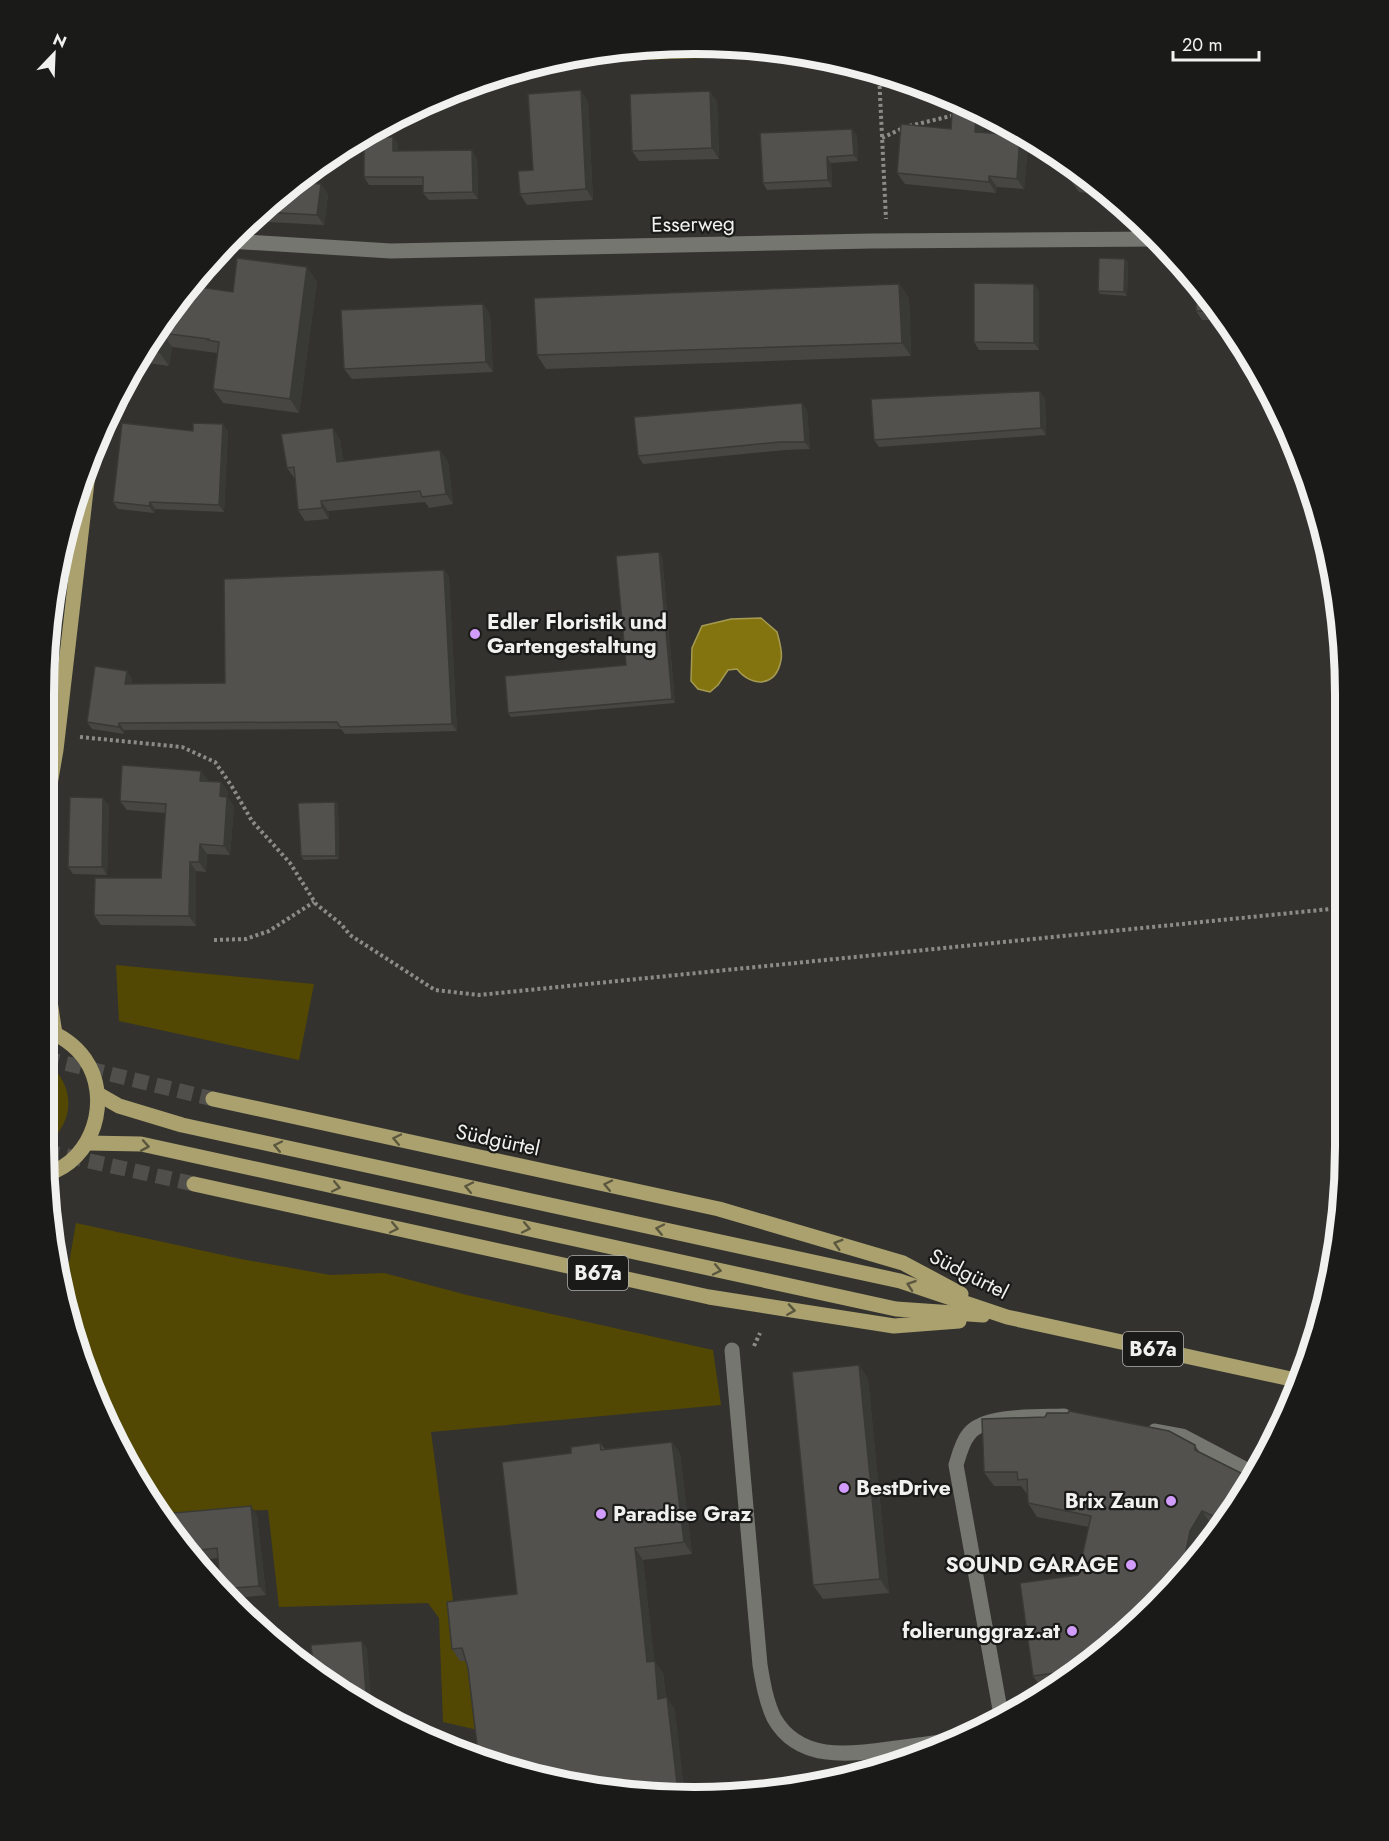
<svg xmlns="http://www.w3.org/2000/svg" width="1389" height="1841" viewBox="0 0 1389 1841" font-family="Jost,sans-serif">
<rect width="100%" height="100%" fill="#33322e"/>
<!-- green -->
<g fill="#524803">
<path d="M694,44L808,55L543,63L567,56Z"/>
<path d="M116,965L314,984L299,1060L119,1021Z"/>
<path d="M44,1060C76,1083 77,1123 44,1146Z"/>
<path d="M76,1223L241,1259L330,1275L384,1273L467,1295L713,1350L721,1405L431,1432L461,1661L471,1660L482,1731L443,1722L439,1618L428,1603L279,1607L268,1510L162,1513L131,1472L66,1315L63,1297Z"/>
</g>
<!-- water -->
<path fill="#84740f" stroke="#a59a52" stroke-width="1.5" d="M761,618L777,632C779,640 783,652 781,660C776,687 752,688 737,669L728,670L718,685L710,692L698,689L691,681L692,648L702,626L731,619Z"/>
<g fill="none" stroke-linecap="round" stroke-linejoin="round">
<!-- primary-tunnel -->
<g stroke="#504f4b" stroke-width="15" stroke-dasharray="15 8" stroke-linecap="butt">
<path d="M44,1058L213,1099"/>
<path d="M44,1151L194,1184"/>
</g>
<!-- path -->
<g stroke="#8b8b88" stroke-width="4" stroke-dasharray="3 3" stroke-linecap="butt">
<path d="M879,74L886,219"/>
<path d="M963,113L976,110"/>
<path d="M882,138L905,127L955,115"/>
<path d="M80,737L182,747L215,762L231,785L252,821L290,863L316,904L341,924L350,935L435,990L479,995L1340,908"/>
<path d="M214,940L246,939L269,931L314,902"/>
<path d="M754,1346L760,1333"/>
</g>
<!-- lane -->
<g stroke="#767671" stroke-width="15">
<path d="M732,1350L760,1665C763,1683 766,1701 774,1718C798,1761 848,1755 889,1749C909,1746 929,1744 948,1741"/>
<path d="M1155,1431L1182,1436L1256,1475"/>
<path d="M1001,1715L956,1465C959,1455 962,1442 969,1434C984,1414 1040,1417 1064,1416"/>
</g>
<!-- street -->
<path stroke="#767671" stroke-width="15" d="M229,241L391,251L872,241L1159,239"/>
<!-- primary -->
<g stroke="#aaa16f" stroke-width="15">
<path d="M44,819L56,750L89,465"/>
<path d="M44,962L55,1034"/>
<path d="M44,1029C60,1035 75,1045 85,1059C112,1098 94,1160 47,1174"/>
<path d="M98,1094L119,1106L182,1125L900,1281L1007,1317L1300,1381"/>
<path d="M213,1099L719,1209L903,1263L961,1294"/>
<path d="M87,1143L141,1144L896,1309L983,1315"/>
<path d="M194,1184L709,1297L894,1326L959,1321"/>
</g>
</g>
<!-- wall -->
<g fill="#474642">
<path d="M588,101L593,200L527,205L520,194Z"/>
<path d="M717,101L719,159L639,161L632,151Z"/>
<path d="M976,114L984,124L983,132L1020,135L1028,146L1024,189L997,187L996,193L905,184L897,173L951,129Z"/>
<path d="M857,135L858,161L831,163L832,187L767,190L763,183Z"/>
<path d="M393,137L398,144V151L477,158L478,199L429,200L423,193V185H369L364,177Z"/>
<path d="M1067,162L1107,195L1079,192L1066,174Z"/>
<path d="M302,178V183L321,184L328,195L324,225L268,222L261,212Z"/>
<path d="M1125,259L1128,263L1127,296L1100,294L1098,291Z"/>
<path d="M317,281L299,413L223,403L213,389L218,354L217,353L172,347L169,366L141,362L139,358L153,333Z"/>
<path d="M899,284L909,298L911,356L546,369L537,355Z"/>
<path d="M1034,284L1039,291V350H979L974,342Z"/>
<path d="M1196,284L1225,320H1202L1196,311Z"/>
<path d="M483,304L490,315L493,372L352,379L344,369Z"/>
<path d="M1045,398L1046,435L879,447L874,440Z"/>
<path d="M807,410L810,449L785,450L643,464L638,456Z"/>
<path d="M193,431H228L224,512L155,509L154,513L118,509L113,502Z"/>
<path d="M340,439L343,461H448L453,504L429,508L425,502L328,511L329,519L305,521L298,510L295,479L287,468Z"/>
<path d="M662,556L675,703L511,717L508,713L626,665Z"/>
<path d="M444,570L449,577L457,731L345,734L341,729L124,730V734L92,729L87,722L132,678L131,684L225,683Z"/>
<path d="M208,780V781L221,782L228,792V798L234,806L230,855L207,854L206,872L196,871V926L101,925L94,915L161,878L165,813L127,810L120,801Z"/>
<path d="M335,802L338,805L339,859L304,860L301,856Z"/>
<path d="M109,805L107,875L73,874L68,867Z"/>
<path d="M859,1365L868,1379L889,1593L823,1599L813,1585Z"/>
<path d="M672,1442L680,1454L692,1554L643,1560L654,1661L663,1673L666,1698L675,1710L478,1753L468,1668L466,1661H460L452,1649L517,1594L600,1443L605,1449Z"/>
<path d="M1195,1445L1200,1453L1251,1478L1252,1480L1216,1527L1212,1525L1200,1545L1155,1607L1056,1688L1043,1690L1033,1676L1078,1575L1089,1527L1037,1517L1028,1503L1027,1494L1021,1486H994L984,1472Z"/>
<path d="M163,1514L257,1515L266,1595L228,1599L221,1589L218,1558L198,1560Z"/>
</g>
<!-- shaded-wall -->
<g fill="#393936">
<path d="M581,90L588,101L593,200L586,189Z"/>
<path d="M710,91L717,101L719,159L712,148Z"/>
<path d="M976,114L984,124L982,142L975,132Z"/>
<path d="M852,129L857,135L858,161L854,155Z"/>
<path d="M1020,135L1028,146L1024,189L1017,179Z"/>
<path d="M393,137L398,144V158L393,151Z"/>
<path d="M472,150L477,158L478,199L473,192Z"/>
<path d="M827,157L831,163L832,187L828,180Z"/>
<path d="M989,176L997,187L996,193L989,182Z"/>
<path d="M321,184L328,195L324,225L317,215Z"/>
<path d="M1125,259L1128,263L1127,296L1124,292Z"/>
<path d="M307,267L317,281L299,413L290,399Z"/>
<path d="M899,284L909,298L911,356L902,343Z"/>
<path d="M1034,284L1039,291V350L1034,343Z"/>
<path d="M483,304L490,315L493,372L486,362Z"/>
<path d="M162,333L172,347L169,366L159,352Z"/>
<path d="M1040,391L1045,398L1046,435L1041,428Z"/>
<path d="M802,403L807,410L810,449L805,442Z"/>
<path d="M223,424L228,431L224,512L219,505Z"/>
<path d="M333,428L340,439L344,473L337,462Z"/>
<path d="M440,450L448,461L453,504L446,494Z"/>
<path d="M321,501L328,511L329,519L322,508Z"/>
<path d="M150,502L155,509L154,513L149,506Z"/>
<path d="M659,552L662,556L675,703L672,699Z"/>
<path d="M444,570L449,577L457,731L452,724Z"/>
<path d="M127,671L132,678L130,691L125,684Z"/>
<path d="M119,723L124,730V734L119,727Z"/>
<path d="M201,771L208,780L207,790L200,781Z"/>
<path d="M221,782L228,792V798L234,806L230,855L224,846L220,796Z"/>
<path d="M103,798L109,805L107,875L102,867Z"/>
<path d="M335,802L338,805L339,859L336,856Z"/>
<path d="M200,844L207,854L206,872L199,862Z"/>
<path d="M190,862L196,871V926L189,916Z"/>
<path d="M859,1365L868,1379L889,1593L880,1579Z"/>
<path d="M672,1442L680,1454L692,1554L684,1542Z"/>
<path d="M251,1506L257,1515L266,1595L259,1586Z"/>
<path d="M1202,1511L1212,1525L1200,1545L1199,1549L1182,1571L1190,1531Z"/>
<path d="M635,1548L643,1560L656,1674L647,1662Z"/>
<path d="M362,1641L367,1648L372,1709L367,1705Z"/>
<path d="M655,1661L663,1673L667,1711L658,1699Z"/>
<path d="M667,1697L675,1710L685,1793L678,1792Z"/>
</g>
<!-- building -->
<g fill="#52514d" stroke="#393936" stroke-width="1.5">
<path d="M581,90L586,189L520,194L518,171L533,170L528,94Z"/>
<path d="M710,91L712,148L632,151L630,94Z"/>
<path d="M952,112L976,114L975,132L1020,135L1017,179L989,176V182L897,173L901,124L951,129Z"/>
<path d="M852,129L854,155L827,157L828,180L763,183L760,133Z"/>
<path d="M364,137H393V151L472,150L473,192L423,193V177H364Z"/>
<path d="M1067,162L1093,183L1072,181L1073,174H1066Z"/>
<path d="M297,182L321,184L317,215L262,212Z"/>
<path d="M237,258L307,267L290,399L213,389L219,342L208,340L209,339L162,333L159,352L144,350L153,333L192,286L233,292Z"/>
<path d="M1099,258L1125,259L1124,292L1098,291Z"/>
<path d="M974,283L1034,284V343L974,342Z"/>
<path d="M899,284L902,343L537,355L534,298Z"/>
<path d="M1196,284L1218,311H1196Z"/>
<path d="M483,304L486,362L344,369L341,310Z"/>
<path d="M1040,391L1041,428L874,440L871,399Z"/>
<path d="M802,403L805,442H780L638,456L634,417Z"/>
<path d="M122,423L193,431V423L223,424L219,505L150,502L149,506L113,502Z"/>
<path d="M333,428L337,462L440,450L446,494L422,497L420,491L321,501L322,508L298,510L294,467L287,468L281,434Z"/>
<path d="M659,552L672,699L508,713L505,676L626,665L616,556Z"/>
<path d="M444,570L452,724L340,727L337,722L119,723V727L87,722L95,666L127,671L125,684L225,683L224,579Z"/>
<path d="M122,765L201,771L200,781L221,782L220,796L227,797L224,846L200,844L199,862H190L189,916L94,915L95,878H161L166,804L120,801Z"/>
<path d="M70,797L103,798L102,867H68Z"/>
<path d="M335,802L336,856H301L298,803Z"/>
<path d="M859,1365L880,1579L813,1585L792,1372Z"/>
<path d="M1069,1411L1169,1431L1195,1445V1450L1251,1478L1247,1487L1222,1520L1202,1511L1190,1531L1182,1571L1155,1607L1078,1670L1033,1676L1020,1583L1078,1575L1091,1516L1028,1503L1027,1479L1018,1480L1017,1472H984L982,1419L1045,1417L1047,1413H1068Z"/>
<path d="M672,1442L684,1542L635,1548L647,1662L655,1661L658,1699L667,1697L678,1792L567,1785L473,1753H478L468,1668L462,1648L452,1649L447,1602L517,1594L502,1462L571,1453V1447L600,1443L601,1450Z"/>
<path d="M251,1506L259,1586L221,1589L217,1548L191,1551L163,1514Z"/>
<path d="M362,1641L367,1705H365L314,1673L311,1645Z"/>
</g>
<!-- one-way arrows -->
<defs><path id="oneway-chevron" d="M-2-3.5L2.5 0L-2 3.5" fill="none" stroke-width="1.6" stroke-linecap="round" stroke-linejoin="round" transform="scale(1.5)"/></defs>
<g stroke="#5b573f">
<use href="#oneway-chevron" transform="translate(397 1139) rotate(-168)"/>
<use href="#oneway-chevron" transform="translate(145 1146) rotate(10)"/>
<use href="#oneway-chevron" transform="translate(278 1146) rotate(-168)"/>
<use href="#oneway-chevron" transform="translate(608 1185) rotate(-168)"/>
<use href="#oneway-chevron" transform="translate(336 1187) rotate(12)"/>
<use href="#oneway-chevron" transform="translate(469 1187) rotate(-168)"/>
<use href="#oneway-chevron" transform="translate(394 1228) rotate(12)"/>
<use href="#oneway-chevron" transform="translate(526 1228) rotate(12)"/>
<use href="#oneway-chevron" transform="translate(660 1229) rotate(-168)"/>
<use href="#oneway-chevron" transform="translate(838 1244) rotate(-163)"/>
<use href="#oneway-chevron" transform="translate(717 1270) rotate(12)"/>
<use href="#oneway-chevron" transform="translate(911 1285) rotate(-161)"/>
<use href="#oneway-chevron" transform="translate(791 1310) rotate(9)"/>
</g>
<!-- markers -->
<g fill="#d29cfd" stroke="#1a1a18" stroke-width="2">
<circle cx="475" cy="634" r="6"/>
<circle cx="844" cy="1488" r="6"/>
<circle cx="1171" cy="1501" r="6"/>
<circle cx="601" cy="1514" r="6"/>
<circle cx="1131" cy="1565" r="6"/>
<circle cx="1072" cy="1631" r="6"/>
</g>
<g text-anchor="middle" stroke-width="4.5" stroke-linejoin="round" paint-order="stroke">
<!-- shield labels -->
<g fill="#1a1a18" stroke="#b0b0ae" stroke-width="1.5">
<rect x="568" y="1256" width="60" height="34" rx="4.5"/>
<rect x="1123" y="1332" width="60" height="34" rx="4.5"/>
</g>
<g font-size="20" font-weight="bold" fill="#f1f1ef">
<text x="598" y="1280">B67a</text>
<text x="1153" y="1356">B67a</text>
</g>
<!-- street labels -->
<g font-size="21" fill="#f1f1ef" stroke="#1a1a18">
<text transform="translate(693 224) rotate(-1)" y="7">Esserweg</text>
<text transform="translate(498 1140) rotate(12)" y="7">Südgürtel</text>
<text transform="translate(969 1274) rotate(27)" y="7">Südgürtel</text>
</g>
<!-- poi labels -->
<g font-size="21" font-weight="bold" fill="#f1f1ef" stroke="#1a1a18" text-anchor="start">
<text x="487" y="629">Edler Floristik und<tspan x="487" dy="24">Gartengestaltung</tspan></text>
<text x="856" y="1495">BestDrive</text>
<text x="1159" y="1508" text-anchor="end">Brix Zaun</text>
<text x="613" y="1521">Paradise Graz</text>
<text x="1119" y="1572" text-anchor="end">SOUND GARAGE</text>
<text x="1060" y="1638" text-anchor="end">folierunggraz.at</text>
</g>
</g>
<!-- crop -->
<path d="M0 0H1389V1841H0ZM694 54H695A640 640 0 0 1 1335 694V1147A640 640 0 0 1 695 1787H694A640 640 0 0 1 54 1147V694A640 640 0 0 1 694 54Z" fill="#1a1a18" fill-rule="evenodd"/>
<path fill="none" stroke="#f1f1ef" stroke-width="8" d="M694 54H695A640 640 0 0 1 1335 694V1147A640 640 0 0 1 695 1787H694A640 640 0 0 1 54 1147V694A640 640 0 0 1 694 54Z"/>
<!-- north arrow -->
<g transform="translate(54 54) rotate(23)" stroke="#1a1a18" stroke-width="4.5" paint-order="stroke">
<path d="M0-4.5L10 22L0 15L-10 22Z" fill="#f1f1ef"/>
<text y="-9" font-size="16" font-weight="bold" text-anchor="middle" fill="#f1f1ef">N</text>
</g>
<!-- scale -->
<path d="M1173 51v9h86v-9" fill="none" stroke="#f1f1ef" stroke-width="3"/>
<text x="1182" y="51" font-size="18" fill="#f1f1ef" stroke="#1a1a18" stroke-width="4.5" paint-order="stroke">20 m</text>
</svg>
